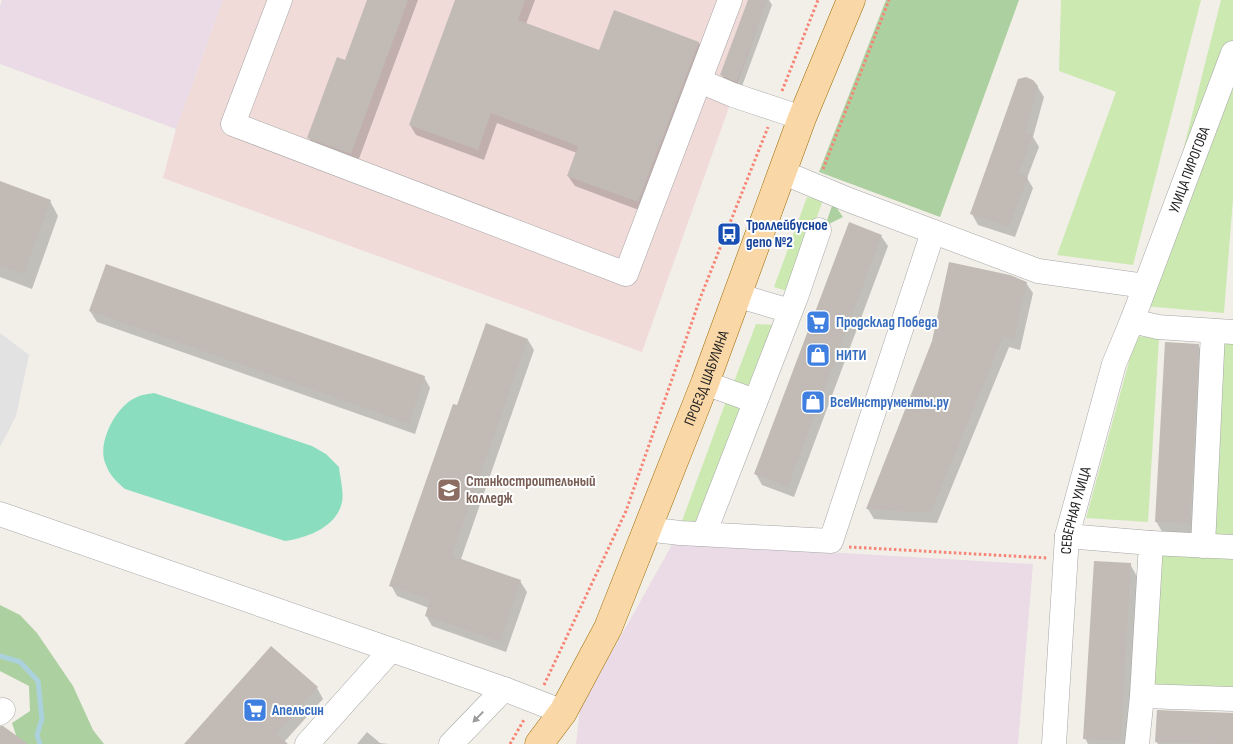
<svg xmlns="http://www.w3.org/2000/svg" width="1233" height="744" viewBox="0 0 1233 744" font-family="'Sofia Sans Condensed',sans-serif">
<rect width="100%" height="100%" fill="#f2efe9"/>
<!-- commercial -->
<path fill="#f1dbd9" d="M223,0H767L642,352L163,178L176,129Z"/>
<!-- industrial -->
<g fill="#eadbe7">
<path d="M2,0H223L176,129L0,64V6Z"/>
<path d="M673,543L1033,564L1018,744H576L580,709Z"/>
</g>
<!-- grass -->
<g fill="#cce9b1">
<path d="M1061,0H1201L1133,265L1057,255L1116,92L1059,71Z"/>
<path d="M1221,0H1233V199L1224,313L1144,306Z"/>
<path d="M807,197L823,200L790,292L774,287Z"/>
<path d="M756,324L776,325L750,394L732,387Z"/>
<path d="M1136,336L1159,338L1148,522L1086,518Z"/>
<path d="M1224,336L1233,337V540L1213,539Z"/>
<path d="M728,396L746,403L698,529H679Z"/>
<path d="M1158,551L1233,555V692L1150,689Z"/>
</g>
<!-- forest -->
<g fill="#acd09f">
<path d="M886,0H1019L940,217L819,172Z"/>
<path d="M833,203L843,217L825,226Z"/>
<path d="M0,605L20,615L37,633L73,686L93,730L104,744H19L12,723L30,711L29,686L0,671Z"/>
</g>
<!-- pitch -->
<path fill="#8adebf" d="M154,393L312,446L326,454L339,467C340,477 344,492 342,502C337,527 307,538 285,541L125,489C117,482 110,476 106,465C96,445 115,407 135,398C140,395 148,394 154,393Z"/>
<!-- parking -->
<path fill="#e2e2e2" d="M0,333L29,355L16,416L0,447Z"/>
<!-- shadow -->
<g fill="#0003">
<path d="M368,0H418L357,164L315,148L309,138L345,61Z"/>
<path d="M456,0H535L526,24L600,52L699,43L705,53L644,212L575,186L568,176L577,153L497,123L484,160L416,135L410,125Z"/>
<path d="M749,0H769L772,5L741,89L726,83L722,75Z"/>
<path d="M1037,86L1044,97L1033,137L1039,147L1027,178L1033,188L1015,237L978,225L972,214Z"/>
<path d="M0,184L50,201L58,216L32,289L0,277Z"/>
<path d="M881,236L888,246L794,497L762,485L756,474Z"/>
<path d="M1026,283L1033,293L1020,350L1009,347L937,523L874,519L868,509Z"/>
<path d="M90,311L424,377L430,388L415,434L97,322Z"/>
<path d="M528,340L534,350L461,559L520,581L527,592L506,652L432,626L426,615L429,608L397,596L391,585L458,407Z"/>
<path d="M1198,345L1207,360L1198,539L1165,537L1156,521Z"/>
<path d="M1130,564L1139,580L1130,744H1088L1085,738Z"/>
<path d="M317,688L323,699L284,742L286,744H190Z"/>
<path d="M1233,714V744H1158L1156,741Z"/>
<path d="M367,732L380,743L389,744H357Z"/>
</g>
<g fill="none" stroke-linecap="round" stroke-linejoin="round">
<!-- stream -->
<path stroke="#abd1dd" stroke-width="5" d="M0,656L20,662L38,681L42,719L37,735L40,744"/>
</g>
<!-- building -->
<g fill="#c2bbb5">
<path d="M367,0H408L351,154L307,138L337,57L345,60Z"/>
<path d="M455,0H525L518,20L599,50L614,10L699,42L638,202L567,176L578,146L491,113L478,150L409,125Z"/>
<path d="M748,0H767L737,82L720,75Z"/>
<path d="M1026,77L1033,80L1038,86L1026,132L1033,135L1019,173L1028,177L1009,227L970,214L1018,79Z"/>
<path d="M0,181L51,200L24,274L0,266Z"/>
<path d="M849,222L882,235L788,487L754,474Z"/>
<path d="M949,262L1010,275L1027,282L1014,340L1003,337L931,513L866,509L932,341Z"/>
<path d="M106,264L425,376L409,424L89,311Z"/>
<path d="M486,323L528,339L452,556L521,580L500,642L425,616L430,600L389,586L453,404L457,405Z"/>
<path d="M1165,342L1199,344L1190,524L1155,522Z"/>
<path d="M1094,561L1131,563L1121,741L1083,739Z"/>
<path d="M271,646L318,687L277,734L288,744H184Z"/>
<path d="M1157,710L1233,713V744L1155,742Z"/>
<path d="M0,726H3L28,744H0Z"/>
</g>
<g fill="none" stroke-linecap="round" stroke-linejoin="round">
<!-- minor casing -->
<g stroke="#a6a6a6" stroke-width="25">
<g id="minor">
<path d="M280,0L233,124L626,274L730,0"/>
<path d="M700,81L733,95L802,118"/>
<path d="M782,172L849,200L1038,271L1145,286"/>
<path d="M736,295L790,311"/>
<path d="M1132,321L1158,327L1233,332"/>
<path d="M705,383L755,401"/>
<path d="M0,514L504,689L563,712"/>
<path d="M646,529L680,533L831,541L933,232"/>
<path d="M704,534L796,297L819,230"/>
<path d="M1067,536L1151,543L1142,696L1137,744"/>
<path d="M1151,543L1233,547"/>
<path d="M1203,546L1213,331"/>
<path d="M1142,696L1233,699"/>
<path d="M0,713L3,710"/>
<path d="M307,744L391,650"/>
<path d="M451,744L504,689"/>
<path id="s1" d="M1054,744L1067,536L1114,364L1132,321L1233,53"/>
</g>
</g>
<!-- major casing -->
<g stroke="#9b6c04" stroke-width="29">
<g id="major">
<path id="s2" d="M539,744L563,712L608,628L705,383L802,118L851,0"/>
</g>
</g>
<!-- path -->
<g stroke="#f78575" stroke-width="3" stroke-dasharray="2.5 2.5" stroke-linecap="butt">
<path d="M782,91L818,0"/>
<path d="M823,169L889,0"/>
<path d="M849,547L1048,558"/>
<path d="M544,685L626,511L701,296L768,127"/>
<path d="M510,744L525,718"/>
</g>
<!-- minor -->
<use href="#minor" stroke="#fff" stroke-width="24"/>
<!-- major -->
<use href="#major" stroke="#fad7a6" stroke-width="28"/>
</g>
<!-- one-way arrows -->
<defs><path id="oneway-solid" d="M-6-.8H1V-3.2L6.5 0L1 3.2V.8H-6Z" transform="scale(1.25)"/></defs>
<use fill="#9c9c9c" href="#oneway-solid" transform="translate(478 717) rotate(134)"/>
<!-- icons -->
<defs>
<g id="bus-square" transform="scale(1.25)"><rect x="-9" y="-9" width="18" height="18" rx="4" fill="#1a4fb4" stroke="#fff"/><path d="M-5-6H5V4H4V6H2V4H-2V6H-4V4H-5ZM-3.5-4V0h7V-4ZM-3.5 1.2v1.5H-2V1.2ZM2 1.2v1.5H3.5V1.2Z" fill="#fff"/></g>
<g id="supermarket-square" transform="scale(1.25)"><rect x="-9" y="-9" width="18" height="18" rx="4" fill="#3f7fe0" stroke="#fff"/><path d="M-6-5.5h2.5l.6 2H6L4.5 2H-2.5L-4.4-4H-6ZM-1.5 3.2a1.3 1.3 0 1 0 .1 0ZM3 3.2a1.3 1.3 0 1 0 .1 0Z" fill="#fff"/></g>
<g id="shop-square" transform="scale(1.25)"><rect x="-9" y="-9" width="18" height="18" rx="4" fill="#3f7fe0" stroke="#fff"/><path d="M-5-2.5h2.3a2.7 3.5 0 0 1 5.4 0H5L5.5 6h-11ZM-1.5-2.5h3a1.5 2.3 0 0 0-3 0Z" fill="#fff"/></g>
<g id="university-square" transform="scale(1.25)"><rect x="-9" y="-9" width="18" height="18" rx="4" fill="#8d6e63" stroke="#fff"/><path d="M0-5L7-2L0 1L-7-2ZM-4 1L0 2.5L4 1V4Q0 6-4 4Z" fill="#fff"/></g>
</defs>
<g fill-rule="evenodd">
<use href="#bus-square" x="729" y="234"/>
<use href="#supermarket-square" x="818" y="322"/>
<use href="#shop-square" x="818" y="355"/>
<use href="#shop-square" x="813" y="402"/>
<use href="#university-square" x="449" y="490"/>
<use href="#supermarket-square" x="255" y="710"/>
</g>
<g text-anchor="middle" stroke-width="4" stroke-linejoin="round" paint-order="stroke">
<!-- street labels -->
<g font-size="15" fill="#222" stroke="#fff">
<text dy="5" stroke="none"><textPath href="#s1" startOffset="595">УЛИЦА ПИРОГОВА</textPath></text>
<text dy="5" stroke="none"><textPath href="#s2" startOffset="404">ПРОЕЗД ШАБУЛИНА</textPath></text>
<text dy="5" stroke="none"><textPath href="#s1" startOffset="235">СЕВЕРНАЯ УЛИЦА</textPath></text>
</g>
<!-- transit labels -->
<g font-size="15" font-weight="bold" fill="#164399" stroke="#fff" text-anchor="start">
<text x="746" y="230">Троллейбусное<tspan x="746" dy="17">депо №2</tspan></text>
</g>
<!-- shop labels -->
<g font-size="15" font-weight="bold" fill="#366cbe" stroke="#fff" text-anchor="start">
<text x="836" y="327">Продсклад Победа</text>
<text x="836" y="360">НИТИ</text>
<text x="830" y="407">ВсеИнструменты.ру</text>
<text x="272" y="715">Апельсин</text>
</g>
<!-- education labels -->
<g font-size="15" font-weight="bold" fill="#785e54" stroke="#fff" text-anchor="start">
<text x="466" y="486">Станкостроительный<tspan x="466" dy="17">колледж</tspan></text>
</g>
</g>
</svg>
